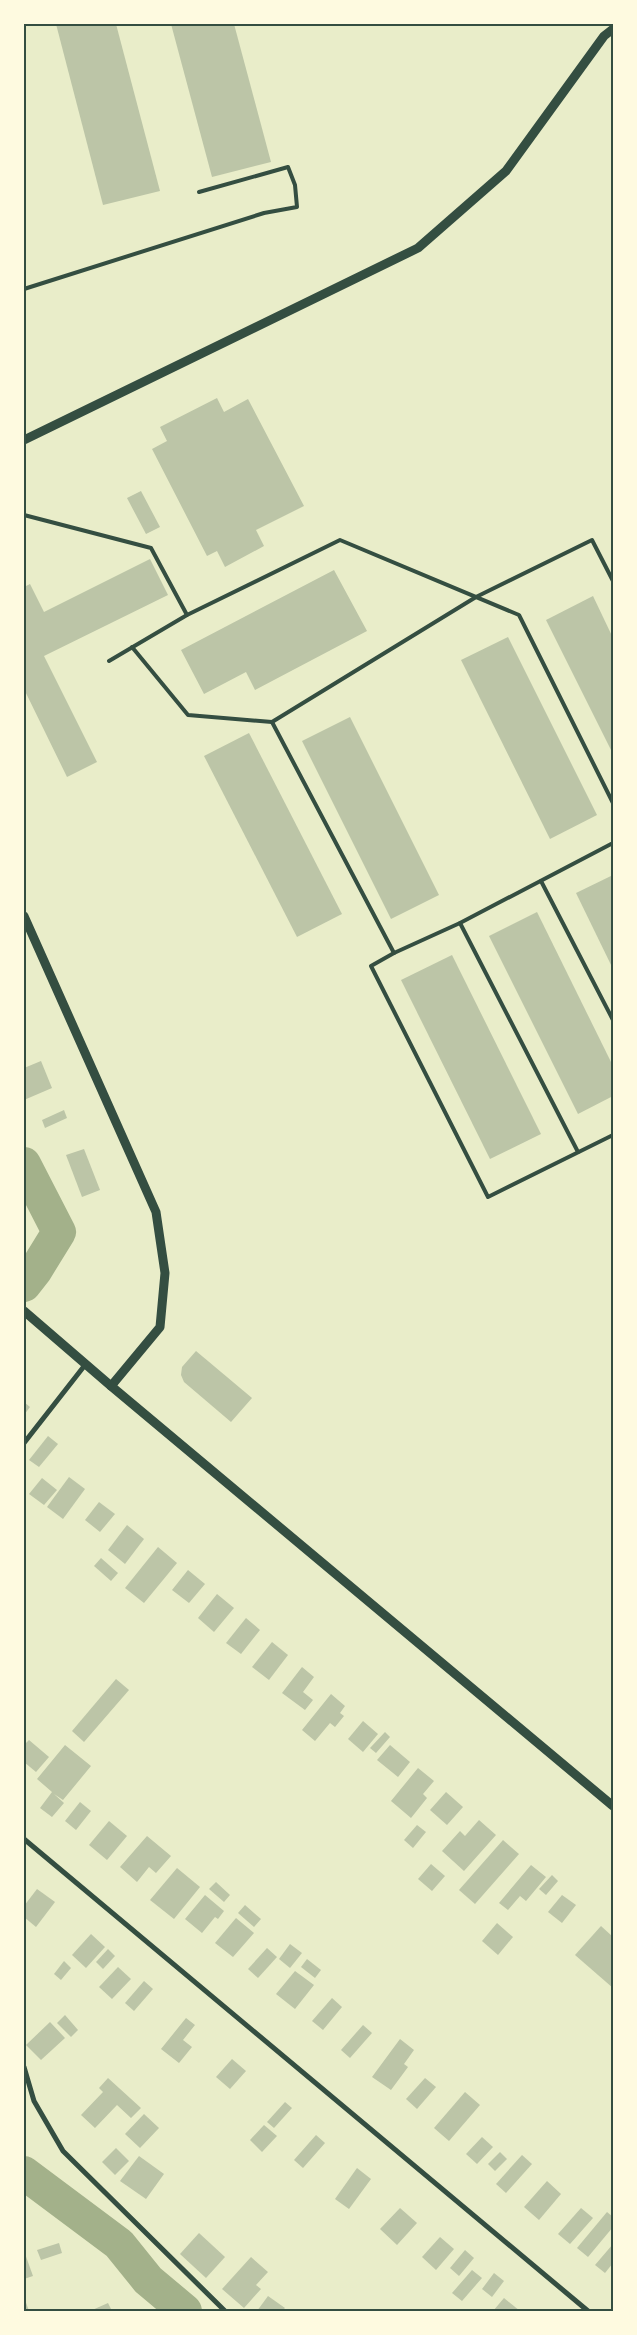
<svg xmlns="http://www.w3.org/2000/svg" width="637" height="2335" viewBox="0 0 637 2335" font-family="Overpass,sans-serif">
<rect width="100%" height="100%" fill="#e9edc9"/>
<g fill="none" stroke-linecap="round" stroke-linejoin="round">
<!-- river -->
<g stroke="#a3b18a" stroke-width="34">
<path d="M24,1164L59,1232L35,1271L24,1285"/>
<path d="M24,2173L119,2244L148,2280L185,2311"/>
</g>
</g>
<!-- building -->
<g fill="#bcc5a7">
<path d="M56,24H116L160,191L103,205Z"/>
<path d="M171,24H234L271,162L212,177Z"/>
<path d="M217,398L224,412L248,399L304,506L256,530L264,546L225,567L217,551L207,556L152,449L167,441L160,427Z"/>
<path d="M141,491L160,527L146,534L127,498Z"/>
<path d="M150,559L168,595L44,656L97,762L67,777L24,689V587L30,584L44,612Z"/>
<path d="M334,570L367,631L255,690L246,672L204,694L181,650Z"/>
<path d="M593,596L613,638V754L546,620Z"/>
<path d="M508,637L597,815L550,839L461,660Z"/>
<path d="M350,717L439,895L391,919L302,741Z"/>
<path d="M249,733L342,914L297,937L204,756Z"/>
<path d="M613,875V969L576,893Z"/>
<path d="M537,912L613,1066V1096L578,1114L489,936Z"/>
<path d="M452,955L541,1134L490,1159L401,980Z"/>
<path d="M41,1061L52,1088L24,1100V1068Z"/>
<path d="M64,1110L67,1118L45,1128L42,1120Z"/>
<path d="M84,1149L100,1190L82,1197L66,1155Z"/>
<path d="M196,1351L252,1398L231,1422L184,1382L181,1375L182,1367Z"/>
<path d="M24,1402L30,1407L24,1415Z"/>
<path d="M48,1436L58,1444L39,1467L29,1460Z"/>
<path d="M69,1477L85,1489L63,1519L47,1507Z"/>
<path d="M42,1478L57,1490L44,1505L29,1494Z"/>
<path d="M99,1502L115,1514L100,1532L85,1520Z"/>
<path d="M127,1525L144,1539L125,1564L108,1550Z"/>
<path d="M158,1547L177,1563L144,1603L125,1588Z"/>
<path d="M101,1558L118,1573L111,1581L94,1566Z"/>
<path d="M188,1570L205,1584L189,1603L172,1590Z"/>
<path d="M217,1594L234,1608L214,1632L198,1618Z"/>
<path d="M246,1618L260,1630L241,1654L226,1643Z"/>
<path d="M272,1642L288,1655L269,1680L252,1667Z"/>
<path d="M302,1667L314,1677L303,1692L313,1700L305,1710L282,1693Z"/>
<path d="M116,1679L129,1690L84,1742L72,1731Z"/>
<path d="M331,1694L345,1706L340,1713L344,1716L335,1727L330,1723L315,1741L302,1730Z"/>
<path d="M363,1721L378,1734L363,1752L348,1739Z"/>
<path d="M385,1732L390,1737L376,1753L370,1748Z"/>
<path d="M29,1740L49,1757L36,1772L24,1762V1745Z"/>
<path d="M65,1745L91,1766L63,1800L54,1794L64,1803L52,1817L40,1808L52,1792L37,1779Z"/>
<path d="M390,1745L410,1762L398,1777L377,1760Z"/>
<path d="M418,1768L434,1781L423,1794L427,1798L411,1818L391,1801Z"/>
<path d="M446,1792L463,1807L447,1825L430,1810Z"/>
<path d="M80,1802L91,1811L76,1830L65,1821Z"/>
<path d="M479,1820L496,1835L464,1871L442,1851L460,1831L465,1836Z"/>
<path d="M109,1821L127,1836L107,1860L89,1845Z"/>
<path d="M417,1825L426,1832L413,1848L404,1840Z"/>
<path d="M147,1836L171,1856L156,1873L149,1867L137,1882L120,1867Z"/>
<path d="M503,1840L519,1854L475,1904L459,1890Z"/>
<path d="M431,1864L445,1876L432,1891L418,1879Z"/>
<path d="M531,1865L546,1877L526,1901L520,1896L508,1910L499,1903Z"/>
<path d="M177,1868L200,1887L174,1919L150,1900Z"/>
<path d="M552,1875L558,1881L546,1895L539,1889Z"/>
<path d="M216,1882L230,1895L224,1902L209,1889Z"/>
<path d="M37,1889L55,1902L36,1927L24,1917V1906Z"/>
<path d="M205,1895L224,1911L218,1919L215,1917L202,1933L185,1919Z"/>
<path d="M562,1895L576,1905L562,1923L548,1912Z"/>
<path d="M245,1905L261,1919L254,1927L238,1913Z"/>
<path d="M236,1918L254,1933L233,1957L215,1943Z"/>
<path d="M497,1923L513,1937L498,1955L482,1941Z"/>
<path d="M601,1926L613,1937V1988L575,1955Z"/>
<path d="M91,1934L105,1947L86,1968L72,1955Z"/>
<path d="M290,1944L302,1953L290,1968L279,1959Z"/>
<path d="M267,1948L277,1957L258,1978L248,1969Z"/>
<path d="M108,1949L115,1956L103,1969L96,1962Z"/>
<path d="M307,1959L321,1970L315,1978L301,1967Z"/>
<path d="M64,1961L71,1968L61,1980L54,1974Z"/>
<path d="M118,1967L131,1979L112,1999L99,1987Z"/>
<path d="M295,1971L314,1985L295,2009L276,1994Z"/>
<path d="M144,1981L153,1989L134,2011L125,2003Z"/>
<path d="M332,1998L342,2007L323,2030L312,2021Z"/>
<path d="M65,2015L78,2030L71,2037L57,2023Z"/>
<path d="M186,2018L195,2025L183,2040L192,2047L179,2063L161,2049Z"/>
<path d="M50,2022L65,2038L41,2060L26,2045Z"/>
<path d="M363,2025L372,2033L350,2058L341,2050Z"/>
<path d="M400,2039L414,2050L404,2064L408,2067L391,2090L372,2077Z"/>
<path d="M232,2059L246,2071L230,2089L216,2077Z"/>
<path d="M108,2078L141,2108L131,2118L117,2105L95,2128L81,2115L103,2092L99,2088Z"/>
<path d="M425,2078L436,2087L417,2109L406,2099Z"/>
<path d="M465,2092L480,2105L449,2141L434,2128Z"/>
<path d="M285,2102L292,2108L274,2128L267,2122Z"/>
<path d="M144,2114L159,2128L140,2148L125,2134Z"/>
<path d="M264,2125L277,2136L262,2152L250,2140Z"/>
<path d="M316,2135L325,2143L303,2168L294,2160Z"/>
<path d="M482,2137L493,2147L477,2164L466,2154Z"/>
<path d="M116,2148L129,2161L115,2175L102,2162Z"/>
<path d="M500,2152L507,2159L495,2171L488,2164Z"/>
<path d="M522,2155L532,2164L506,2193L496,2184Z"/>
<path d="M139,2156L164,2174L146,2199L120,2181Z"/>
<path d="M357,2168L371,2179L349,2209L335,2199Z"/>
<path d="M547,2181L561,2194L539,2220L524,2207Z"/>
<path d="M400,2208L417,2223L397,2245L380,2229Z"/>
<path d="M581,2208L593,2218L570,2244L558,2234Z"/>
<path d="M607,2212L613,2217V2227L588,2257L577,2248Z"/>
<path d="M199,2233L225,2257L206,2278L180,2254Z"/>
<path d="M440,2237L454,2249L436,2270L422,2257Z"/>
<path d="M59,2243L62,2253L41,2260L37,2250Z"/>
<path d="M613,2244V2263L605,2273L595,2265Z"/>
<path d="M465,2250L474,2258L459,2276L450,2268Z"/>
<path d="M24,2251L33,2276L24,2279Z"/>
<path d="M251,2257L268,2272L256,2285L261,2289L244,2308L222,2289Z"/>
<path d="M472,2270L482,2278L462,2301L452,2293Z"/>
<path d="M494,2273L504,2281L492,2297L482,2289Z"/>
<path d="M268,2296L285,2308L282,2311H257Z"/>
<path d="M24,2297L29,2311H24Z"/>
<path d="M504,2298L520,2311H493Z"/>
<path d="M108,2303L112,2311H90Z"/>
</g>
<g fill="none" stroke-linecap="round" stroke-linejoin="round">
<!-- service -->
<g stroke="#344e41" stroke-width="4">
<path d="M24,289L264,213L297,207L295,185L288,167L199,192"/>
<path d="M24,515L151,548L187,615"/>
<path d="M132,647L188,715L272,722L476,597L592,540L613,581"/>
<path d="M109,661L187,615L340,540L519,615L613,803"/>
<path d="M272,722L394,953"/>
<path d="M613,843L460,923L394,953L371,966L488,1197L613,1135"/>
<path d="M541,881L613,1020"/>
<path d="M460,923L578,1152"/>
</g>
<!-- minor -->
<g stroke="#344e41" stroke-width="5">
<path d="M24,1443L85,1365"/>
<path d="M24,1839L588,2311"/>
<path d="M24,2067L34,2101L63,2151L225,2311"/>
</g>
<!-- tertiary -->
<g stroke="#344e41" stroke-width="9">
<path d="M24,440L418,248L506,171L604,36L613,29"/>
<path d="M24,916L156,1212L165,1273L160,1327L111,1386"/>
<path d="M24,1311L111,1386L613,1806"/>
</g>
</g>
<!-- border -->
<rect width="637" height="2335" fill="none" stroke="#fefae0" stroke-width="50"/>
<rect x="25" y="25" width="587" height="2285" fill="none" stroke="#344e41" stroke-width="2"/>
</svg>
